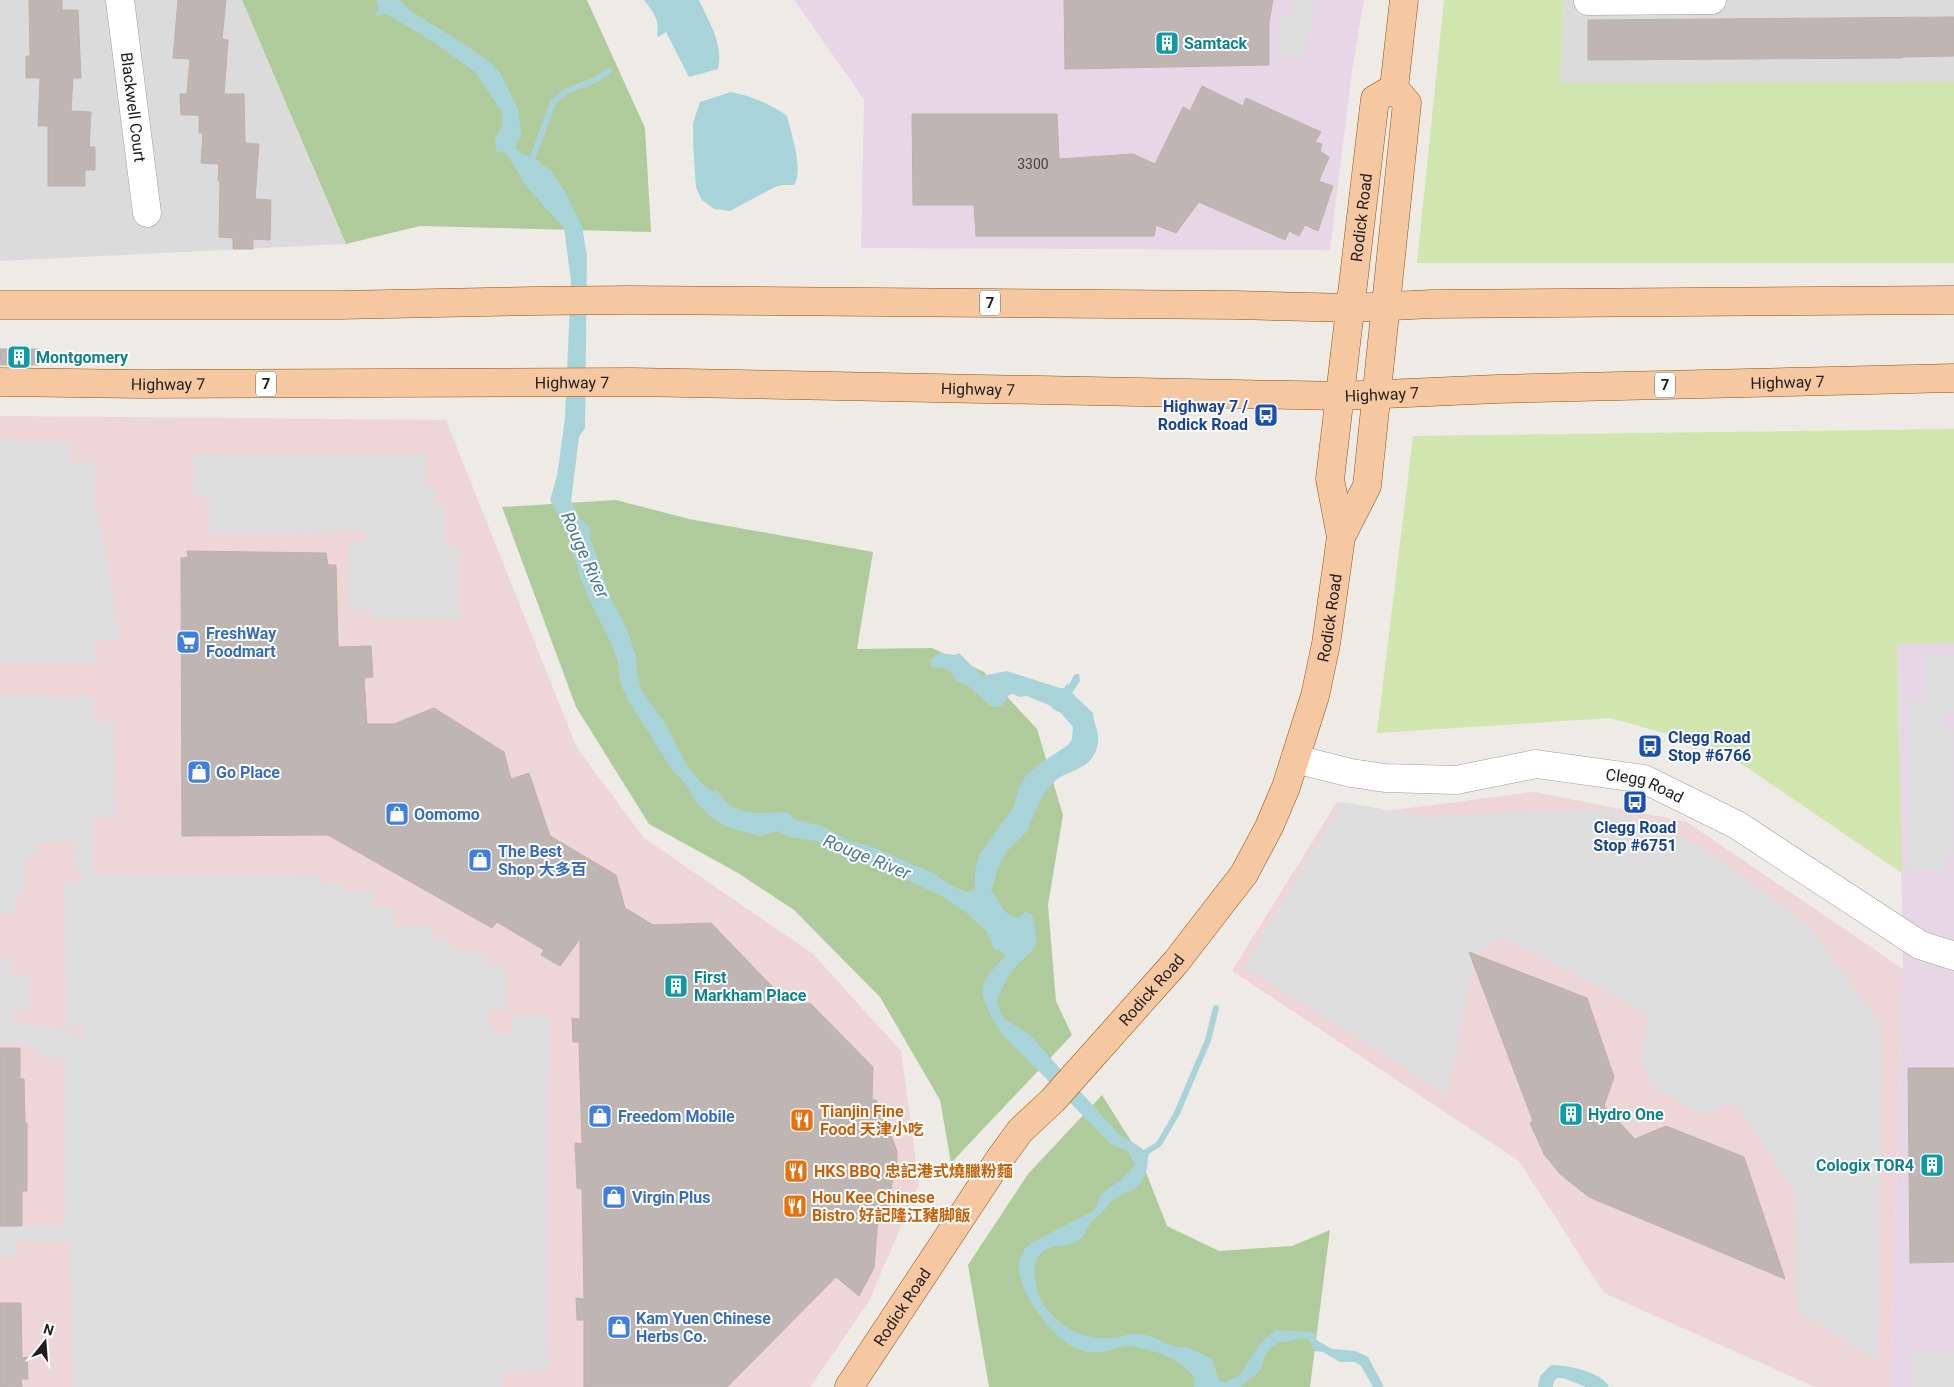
<svg xmlns="http://www.w3.org/2000/svg" width="1954" height="1387" viewBox="0 0 1954 1387" font-family="Roboto,'Noto Sans SC',sans-serif">
<rect width="100%" height="100%" fill="#eeeae5"/>
<!-- residential -->
<g fill="#dcdbdb">
<path d="M0,0H242L346,244L0,261Z"/>
<path d="M1564,0H1954V82L1559,83Z"/>
</g>
<!-- commercial -->
<g fill="#eed5d7">
<path d="M0,416L446,420L577,748L644,838L813,954L901,1051L919,1184L868,1303L810,1387H0Z"/>
<path d="M1534,792L1687,822L1903,969L1890,1387H1815L1604,1293L1519,1161L1232,971L1337,802L1371,813Z"/>
</g>
<!-- industrial -->
<g fill="#e7d7e6">
<path d="M794,0H1364L1352,71L1330,250L861,248L864,99Z"/>
<path d="M1897,643H1954V1387H1890L1903,969Z"/>
</g>
<!-- grass -->
<g fill="#d0e6ae">
<path d="M1444,0H1564L1560,83L1954,82V263H1417Z"/>
<path d="M1954,429V643L1897,644L1902,873L1718,748L1610,718L1377,733L1413,436Z"/>
</g>
<!-- forest -->
<g fill="#afcb9c">
<path d="M242,0H587L645,128L651,232L420,226L346,244Z"/>
<path d="M616,500L689,519L873,552L857,649L932,648L984,672L1037,729L1063,815L1048,905L1056,1001L1072,1035L951,1163L940,1100L880,997L794,910L738,873L649,824L576,707L502,507Z"/>
<path d="M1102,1095L1138,1152L1167,1226L1219,1251L1292,1246L1330,1230L1310,1387H989L968,1265L1028,1174Z"/>
</g>
<!-- parking -->
<g fill="#dedede">
<path d="M1285,0H1315L1305,58L1278,56L1280,16L1292,18L1294,2Z"/>
<path d="M0,440L69,441V463H97L96,507L108,563L119,640L97,639L96,663L0,662Z"/>
<path d="M194,454H426V487H435L436,505H445V547L460,548V619H372V609H349V542H363L367,537L365,532L360,531L209,533V497L193,496Z"/>
<path d="M1923,657H1954V713H1944V728L1953,729V857H1945V870L1908,869V701H1923Z"/>
<path d="M0,695L94,697V722L114,723L116,818H94L93,875L319,876L320,885L343,883L344,892H373L374,908L394,907L395,926H431L432,939L451,940V949L484,953L488,966L506,967L508,1010H489L488,1022L495,1034L512,1033L513,1015H549L548,1371L501,1373V1387H73L69,1242L17,1241L15,1257H0V1227L65,1224V1058L39,1055L29,1043H0V958H13L12,977L30,976V1010L13,1011L15,1022L58,1028L82,1039V1025L66,1028L64,883H82L81,870L75,868L77,841L35,843V858H25V893L15,895V914H0Z"/>
<path d="M1342,802L1423,816L1611,809L1703,848L1807,923L1882,1027L1877,1362L1797,1310L1796,1196L1736,1101L1705,1115L1651,1086L1641,1058L1649,1013L1501,937L1476,955L1447,1095L1245,967Z"/>
<rect x="1911" y="1350" width="43" height="37"/>
</g>
<!-- water -->
<g fill="#a8d4d9">
<path d="M376,0H400L409,10L461,42L490,62L500,73L518,109L521,136L516,144V149L523,155L533,157L552,172L566,193L582,226L587,256L585,428L579,437L571,501L580,519L589,527L591,541L611,599L625,624L636,656L637,673L641,689L668,728L686,764L703,785L712,791L717,790C732,818 759,813 787,812L796,820L822,826L850,841L870,846L933,873L954,887L967,892L975,890V873L979,855L1014,807L1019,787L1025,777L1038,765L1068,745L1072,739L1073,727L1061,713L1053,709L1051,706L1027,696L1019,697L1013,694L1009,695C996,721 985,699 971,688C967,685 961,684 957,681C953,677 953,671 947,669C942,667 936,668 931,667V660L939,653L955,655L959,653L982,676L1007,671L1060,688H1064L1068,683V686L1075,674H1079L1080,681L1072,693L1093,713C1094,729 1103,734 1095,753C1087,770 1068,770 1055,781C1042,793 1035,812 1029,827C1025,837 1012,844 1006,853C998,864 995,879 991,892C1004,903 999,914 1019,918L1025,912L1032,914L1036,933V943L1032,951L1014,968L1002,988L997,1001L1000,1012L1005,1019L1030,1035L1121,1137C1132,1141 1140,1146 1148,1154C1148,1164 1147,1175 1141,1183C1134,1192 1120,1194 1112,1201C1108,1204 1106,1209 1102,1213C1100,1215 1096,1217 1093,1220C1087,1226 1086,1236 1078,1241C1068,1247 1059,1245 1049,1248C1026,1255 1035,1294 1046,1308C1062,1329 1085,1340 1111,1338C1125,1337 1129,1332 1145,1335C1156,1337 1165,1344 1176,1347C1180,1347 1184,1347 1188,1348C1196,1350 1204,1355 1212,1359L1219,1380L1225,1383L1240,1375L1260,1344L1275,1330L1312,1332L1316,1334L1315,1339L1332,1349L1356,1351L1368,1357L1384,1387H1373L1361,1366L1355,1362H1340L1323,1352L1314,1351L1309,1340L1305,1338L1278,1343L1272,1347L1266,1353L1260,1371L1240,1387H1194L1195,1378C1179,1359 1162,1352 1139,1348C1134,1347 1129,1345 1124,1346C1109,1350 1099,1355 1083,1351C1055,1343 1019,1295 1019,1266C1018,1262 1023,1253 1025,1248C1029,1243 1082,1217 1092,1212L1097,1206L1100,1195L1122,1179L1135,1165L1128,1151L1112,1145L1003,1035C996,1024 981,1002 983,988C985,976 997,965 1005,956L1003,952L994,949L987,932L967,913L942,896L889,872L846,858L816,841L790,837L778,831L760,836L727,827L711,817L697,803L683,781L672,770L628,700L620,683L618,662L612,645L588,597L581,580L567,533L550,500L557,476L565,418L571,281L564,228L526,186L506,153L496,151L495,139L502,127V112L475,72L438,45L387,14L375,16L379,9Z"/>
<path d="M644,0H699C709,22 724,45 718,69L689,77L666,32L658,37L657,34C660,20 653,12 644,0Z"/>
<path d="M731,92C751,96 771,104 787,116C791,133 804,170 794,185H782L775,187L730,211L714,209L701,199L696,187L693,144V123L700,102Z"/>
<path d="M1551,1365C1566,1365 1601,1371 1609,1387H1586L1563,1378H1557L1554,1381L1553,1387H1538L1540,1376Z"/>
</g>
<g fill="none" stroke-linecap="round" stroke-linejoin="round">
<!-- stream -->
<g stroke="#a8d4d9" stroke-width="6">
<path d="M533,157L553,102L567,91L595,80L609,71"/>
<path d="M1145,1158L1146,1152L1159,1144L1177,1113L1208,1040L1216,1008"/>
</g>
</g>
<!-- building -->
<g fill="#bfb5b2" stroke="#bfb0a8">
<path d="M29,0H62V10H78L81,78H73L71,111L91,112L89,147H95V170H85V186H48V126H38L40,78H26V56H30Z"/>
<path d="M178,0H226L222,39L228,40L224,94H244L245,143L259,144L255,199L271,200L270,240L253,239V249H233V238L219,237L220,181H218L219,164L201,163L203,133H199V115H181L180,94H187L190,59L173,58Z"/>
<path d="M1064,0H1273L1269,22V65L1065,69Z"/>
<path d="M1954,17V56L1902,57V58L1588,60V20Z"/>
<path d="M1202,86L1243,106L1246,98L1321,132L1315,142L1322,144L1320,151L1329,157L1319,181L1333,186L1318,231L1305,225L1299,236L1289,231L1285,240L1199,202L1176,233L1156,225L1154,236H976L974,205H913L912,114H1057L1059,159L1133,154L1155,164L1183,107L1190,111Z"/>
<rect x="0" y="349" width="38" height="16"/>
<path d="M187,551L326,553L328,565H336L338,647L371,646L373,677L364,678L367,724H394L434,708L504,752L511,779L529,773L550,836L616,875L625,908L653,925L711,923L790,1005L810,1003L873,1067L872,1100H877L876,1108L882,1109L883,1119H888L889,1131L897,1151L896,1175L892,1182L889,1207H882L883,1218H878L874,1268L859,1296L836,1277L727,1387H584V1320H577L576,1298L584,1299L582,1189L577,1188L575,1143L582,1144L579,1042H573L572,1018L580,1019V939L560,966L541,955L544,950L497,922L492,928L328,835L182,836L181,558L188,557Z"/>
<path d="M1469,952L1587,998L1614,1077L1604,1106L1635,1139L1666,1126L1744,1157L1785,1279L1589,1197L1560,1174L1544,1154L1530,1123L1533,1121Z"/>
<path d="M0,1048H20V1079H24L25,1123H27V1191H22V1226H0Z"/>
<path d="M1908,1068H1954V1262L1910,1263Z"/>
<path d="M0,1303H21L22,1358L27,1357L28,1379H21L22,1387H0Z"/>
</g>
<g fill="none" stroke-linecap="round" stroke-linejoin="round">
<!-- minor casing -->
<g stroke="#9f9f9f" stroke-width="29">
<g id="minor">
<path id="s1" d="M120,0L147,213"/>
<path d="M1588,1L1712,0"/>
<path id="s2" d="M1295,759L1351,773L1385,778L1456,780L1536,764L1644,779L1737,825L1920,945L1954,956"/>
</g>
</g>
<!-- major casing -->
<g stroke="#8f5309" stroke-width="29">
<g id="major">
<path d="M0,305H340L533,301L629,300L1235,305L1351,308L1432,304L1954,300"/>
<path id="s3" d="M0,382L141,384L632,382L1340,396L1497,389L1954,378"/>
<path d="M1341,537L1367,486L1407,103L1394,88L1404,0"/>
<path id="s4" d="M849,1387L1001,1157L1020,1131L1053,1100L1176,962L1244,874L1269,827L1286,787L1315,696L1326,644L1341,537L1330,479L1375,99L1394,88"/>
</g>
</g>
<!-- minor -->
<use href="#minor" stroke="#fff" stroke-width="28"/>
<!-- major -->
<use href="#major" stroke="#f6c8a2" stroke-width="28"/>
</g>
<!-- icons -->
<defs>
<g id="building-square" transform="scale(1.25)"><rect x="-9" y="-9" width="18" height="18" rx="4" fill="#0f9aa8" stroke="#fff"/><path d="M-4-6H4V6H1V3H-1V6H-4ZM-2.5-4.3h1.7v1.8h-1.7ZM.8-4.3h1.7v1.8H.8ZM-2.5-1h1.7V.8h-1.7ZM.8-1h1.7V.8H.8Z" fill="#fff"/></g>
<g id="bus-square" transform="scale(1.25)"><rect x="-9" y="-9" width="18" height="18" rx="4" fill="#1a4fb4" stroke="#fff"/><path d="M-5-6H5V4H4V6H2V4H-2V6H-4V4H-5ZM-3.5-4V0h7V-4ZM-3.5 1.2v1.5H-2V1.2ZM2 1.2v1.5H3.5V1.2Z" fill="#fff"/></g>
<g id="supermarket-square" transform="scale(1.25)"><rect x="-9" y="-9" width="18" height="18" rx="4" fill="#3f7fe0" stroke="#fff"/><path d="M-6-5.5h2.5l.6 2H6L4.5 2H-2.5L-4.4-4H-6ZM-1.5 3.2a1.3 1.3 0 1 0 .1 0ZM3 3.2a1.3 1.3 0 1 0 .1 0Z" fill="#fff"/></g>
<g id="shop-square" transform="scale(1.25)"><rect x="-9" y="-9" width="18" height="18" rx="4" fill="#3f7fe0" stroke="#fff"/><path d="M-5-2.5h2.3a2.7 3.5 0 0 1 5.4 0H5L5.5 6h-11ZM-1.5-2.5h3a1.5 2.3 0 0 0-3 0Z" fill="#fff"/></g>
<g id="restaurant-square" transform="scale(1.25)"><rect x="-9" y="-9" width="18" height="18" rx="4" fill="#e8710a" stroke="#fff"/><path d="M-5-6h1v4h1v-4h1v4h1v-4h1v5L-1.5 .5V6h-2V.5L-5-1ZM5-6V6H3V1.5H1.5Q1.5-4 5-6Z" fill="#fff"/></g>
</defs>
<g fill-rule="evenodd">
<use href="#building-square" x="1167" y="43"/>
<use href="#building-square" x="19" y="357"/>
<use href="#bus-square" x="1266" y="415"/>
<use href="#supermarket-square" x="188" y="642"/>
<use href="#bus-square" x="1650" y="746"/>
<use href="#shop-square" x="199" y="772"/>
<use href="#bus-square" x="1635" y="802"/>
<use href="#shop-square" x="397" y="814"/>
<use href="#shop-square" x="480" y="860"/>
<use href="#building-square" x="676" y="986"/>
<use href="#building-square" x="1571" y="1114"/>
<use href="#shop-square" x="600" y="1116"/>
<use href="#restaurant-square" x="802" y="1120"/>
<use href="#building-square" x="1932" y="1165"/>
<use href="#restaurant-square" x="796" y="1171"/>
<use href="#shop-square" x="614" y="1197"/>
<use href="#restaurant-square" x="795" y="1206"/>
<use href="#shop-square" x="619" y="1327"/>
</g>
<g text-anchor="middle" stroke-width="4" stroke-linejoin="round" paint-order="stroke">
<!-- number labels -->
<g font-size="14" fill="#464443">
<text x="1033" y="169">3300</text>
</g>
<!-- shield labels -->
<g fill="#fff" stroke="#626262" stroke-width="1">
<rect x="980" y="290.5" width="20" height="25" rx="4"/>
<rect x="256" y="371.5" width="20" height="25" rx="4"/>
<rect x="1655" y="372.5" width="20" height="25" rx="4"/>
</g>
<g font-size="15" font-weight="bold" fill="#1e1e1e">
<text x="990" y="308">7</text>
<text x="266" y="389">7</text>
<text x="1665" y="390">7</text>
</g>
<!-- culture labels -->
<g font-size="16" font-weight="bold" fill="#0d838f" stroke="#fff" text-anchor="start">
<text x="1184" y="49">Samtack</text>
<text x="36" y="363">Montgomery</text>
<text x="694" y="983">First<tspan x="694" dy="18">Markham Place</tspan></text>
<text x="1588" y="1120">Hydro One</text>
<text x="1914" y="1171" text-anchor="end">Cologix TOR4</text>
</g>
<!-- street labels -->
<g font-size="16" fill="#1e1e1e" stroke="#fff">
<text dy="6" stroke="none"><textPath href="#s1" startOffset="108">Blackwell Court</textPath></text>
<text dy="6" stroke="none"><textPath href="#s4" startOffset="1325">Rodick Road</textPath></text>
<text dy="6" stroke="none"><textPath href="#s3" startOffset="572">Highway 7</textPath></text>
<text dy="6" stroke="none"><textPath href="#s3" startOffset="1788">Highway 7</textPath></text>
<text dy="6" stroke="none"><textPath href="#s3" startOffset="168">Highway 7</textPath></text>
<text dy="6" stroke="none"><textPath href="#s3" startOffset="978">Highway 7</textPath></text>
<text dy="6" stroke="none"><textPath href="#s3" startOffset="1382">Highway 7</textPath></text>
<text dy="6" stroke="none"><textPath href="#s4" startOffset="921">Rodick Road</textPath></text>
<text dy="6" stroke="none"><textPath href="#s2" startOffset="356">Clegg Road</textPath></text>
<text dy="6" stroke="none"><textPath href="#s4" startOffset="501">Rodick Road</textPath></text>
<text dy="6" stroke="none"><textPath href="#s4" startOffset="96">Rodick Road</textPath></text>
</g>
<!-- transit labels -->
<g font-size="16" font-weight="bold" fill="#164399" stroke="#fff" text-anchor="end">
<text x="1248" y="412">Highway 7 /<tspan x="1248" dy="18">Rodick Road</tspan></text>
<text x="1668" y="743" text-anchor="start">Clegg Road<tspan x="1668" dy="18">Stop #6766</tspan></text>
<text x="1635" y="833" text-anchor="middle">Clegg Road<tspan x="1635" dy="18">Stop #6751</tspan></text>
</g>
<!-- shop labels -->
<g font-size="16" font-weight="bold" fill="#366cbe" stroke="#fff" text-anchor="start">
<text x="206" y="639">FreshWay<tspan x="206" dy="18">Foodmart</tspan></text>
<text x="216" y="778">Go Place</text>
<text x="414" y="820">Oomomo</text>
<text x="498" y="857">The Best<tspan x="498" dy="18">Shop 大多百</tspan></text>
<text x="618" y="1122">Freedom Mobile</text>
<text x="632" y="1203">Virgin Plus</text>
<text x="636" y="1324">Kam Yuen Chinese<tspan x="636" dy="18">Herbs Co.</tspan></text>
</g>
<!-- food labels -->
<g font-size="16" font-weight="bold" fill="#c56008" stroke="#fff" text-anchor="start">
<text x="820" y="1117">Tianjin Fine<tspan x="820" dy="18">Food 天津小吃</tspan></text>
<text x="814" y="1177">HKS BBQ 忠記港式燒臘粉麵</text>
<text x="812" y="1203">Hou Kee Chinese<tspan x="812" dy="18">Bistro 好記隆江豬脚飯</tspan></text>
</g>
<!-- water labels -->
<g font-size="18" font-style="italic" fill="#4a7a99" stroke="#fff">
<text transform="translate(585 555) rotate(66)" y="6">Rouge River</text>
<text transform="translate(867 857) rotate(22)" y="6">Rouge River</text>
</g>
</g>
<!-- north arrow -->
<g transform="translate(45 1342) rotate(17)" stroke="#ffffff" stroke-width="4" paint-order="stroke">
<path d="M0-4L9 19L0 12L-9 19Z" fill="#1e1e1e"/>
<text y="-8" font-size="14" font-weight="bold" text-anchor="middle" fill="#1e1e1e">N</text>
</g>
</svg>
